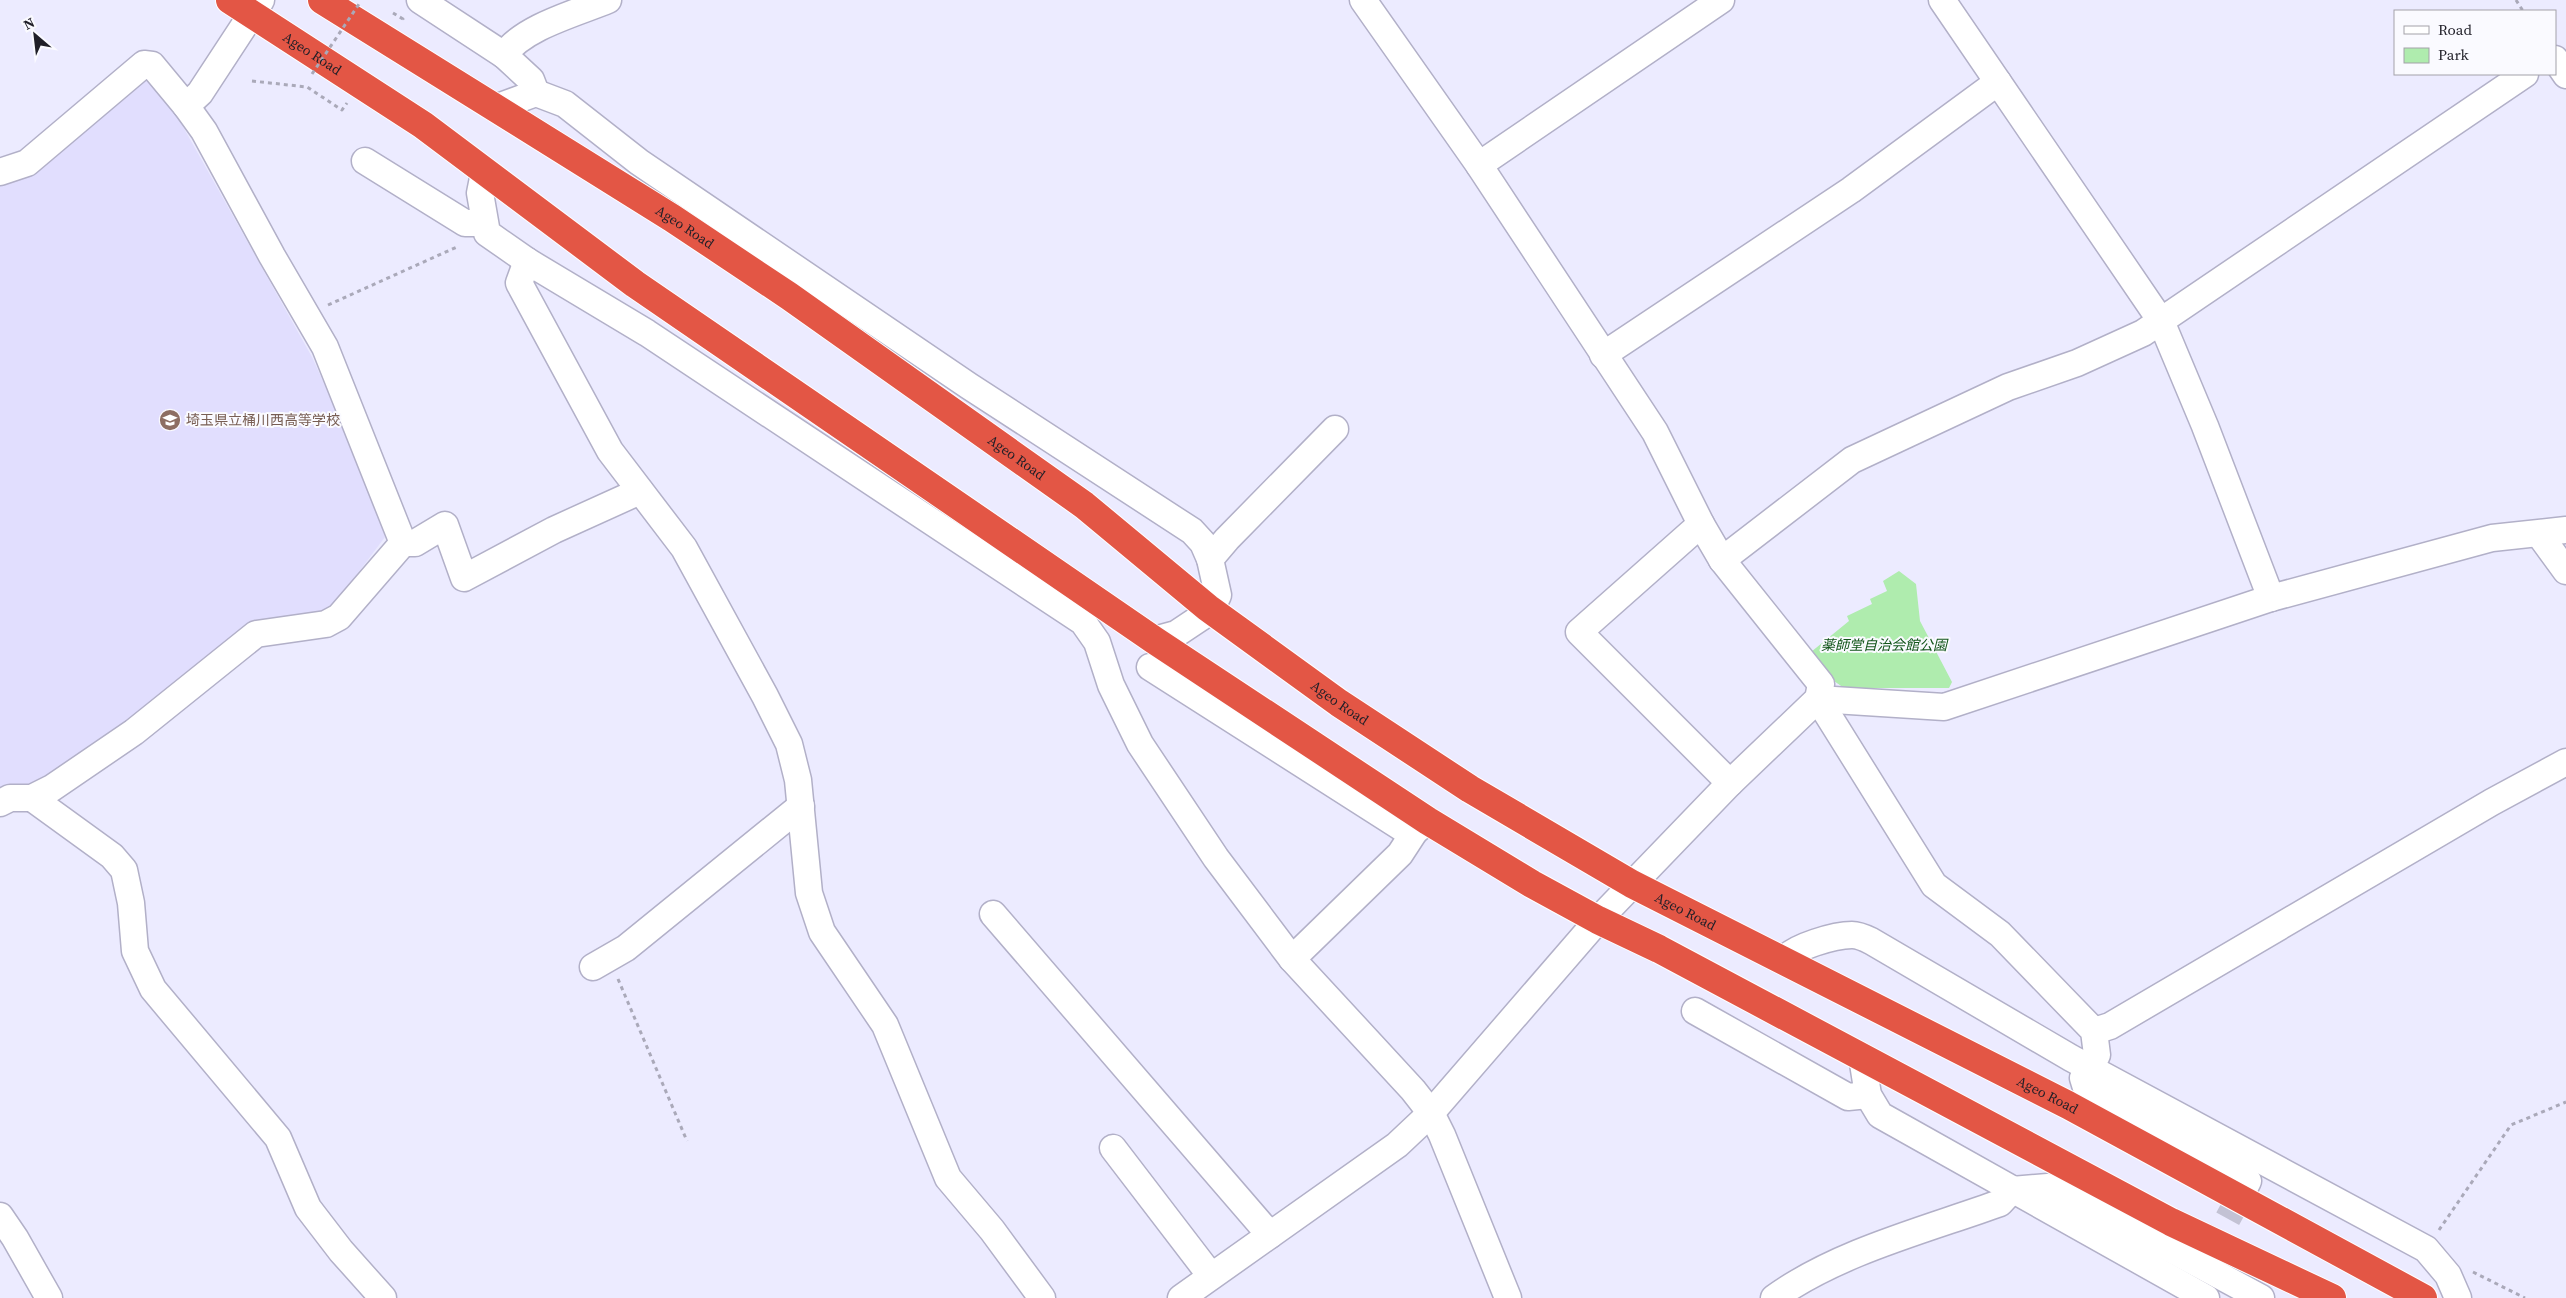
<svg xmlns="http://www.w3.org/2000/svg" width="2566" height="1298" viewBox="0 0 2566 1298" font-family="'Source Serif 4','Noto Sans JP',serif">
<rect width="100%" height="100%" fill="#ecebff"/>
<!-- built -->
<path fill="#e1defe" d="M146,78L172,107L312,357L369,482L385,537L334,605L319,615L251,622L177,689L48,780L0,791V183Z"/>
<!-- green -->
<path fill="#afecae" d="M1899,571L1916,584L1920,621L1952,682L1949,688H1844L1834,681L1811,652L1849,621L1847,616L1872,604L1870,599L1887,591L1883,581Z"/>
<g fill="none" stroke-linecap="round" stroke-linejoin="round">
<!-- minor-tunnel -->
<path stroke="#c3c2d4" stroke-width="26" stroke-dasharray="26 13" stroke-linecap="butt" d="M2209,1253L2244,1189"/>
<!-- minor casing -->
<g stroke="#b2b0c8" stroke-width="29">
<g id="minor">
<path d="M420,0L504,55"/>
<path d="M1942,0L2161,321L2205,426L2271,598"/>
<path d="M2555,59L2566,75"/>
<path d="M536,93L531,80L504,55C523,27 577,13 608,0"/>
<path d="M186,106L200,93L261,0"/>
<path d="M495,108L536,93L565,104L639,162L969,386L1192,531L1203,543L1210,559L1218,595L1211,610L1200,618L1176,634L1154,640"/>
<path d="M365,161L465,223H484"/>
<path d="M1479,165L1721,0"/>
<path d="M0,172L27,163L144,64L152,65L186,106L204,131L272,256L325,347L403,543L339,617L326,624L256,634L134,732L52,788L32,798H10L0,803"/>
<path d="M484,173L480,193L487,233L527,261L647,333L1083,622L1097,642L1111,685L1140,744L1216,858L1292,959L1413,1090L1431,1113L1442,1135L1508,1298"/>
<path d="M527,261L519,283L610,451L684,548L765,696L789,744L798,780L809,893L822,932L885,1025L948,1178L992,1230L1042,1298"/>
<path d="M1603,355L1851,190L1998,82"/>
<path d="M1701,524L1579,632L1730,783"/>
<path d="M2539,534L2566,571"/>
<path d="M403,543H415L445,525L464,578L554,530L640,491"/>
<path d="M1210,559L1227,539L1335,429"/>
<path d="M1722,560L1852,460L2008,387L2077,363L2143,333L2525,74"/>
<path d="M1150,667L1407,831H1415L1428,821"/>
<path d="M1818,699L1944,707L2271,598L2492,538L2566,530"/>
<path d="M1818,699L1934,885L2000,934L2094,1031L2097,1055L2083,1078L2087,1091L2248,1181L2244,1189"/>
<path d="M32,798L112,856L124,870L131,903L135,951L153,989L278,1138L308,1208L341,1251L383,1298"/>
<path d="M993,914L1270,1235"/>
<path d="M1292,959L1400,854L1415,831"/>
<path d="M1784,960C1793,947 1835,935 1852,935C1859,935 1865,938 1871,941L2071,1058L2426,1249L2448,1275L2458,1298"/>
<path d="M593,967L626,948L801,806"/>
<path d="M1695,1011L1848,1097L1868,1095"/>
<path d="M2094,1031L2110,1026L2492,802L2566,762"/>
<path d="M1862,1057L1868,1095L1880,1115L2206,1298"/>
<path d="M1113,1148L1211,1276"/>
<path d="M0,1216L15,1238L49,1298"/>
<path d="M1181,1298L1397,1145L1431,1113L1598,920L1730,783L1818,699L1821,684L1722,560L1701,524L1655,432L1479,165L1363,0"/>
<path d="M1774,1298C1838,1252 1925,1230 2000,1203L2012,1190L2048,1187L2067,1193L2261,1298"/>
</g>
</g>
<!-- highway casing -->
<g stroke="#fff" stroke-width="30">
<g id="highway">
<path id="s1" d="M230,0L423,125L635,284L1154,640L1428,821L1532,884L1598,920L1659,949L2171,1222L2332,1298"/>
<path id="s2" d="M322,0L672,218L789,296L1084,505L1208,608L1339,703L1470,789L1632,884L2068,1105L2423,1298"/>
</g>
</g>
<!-- path -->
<g stroke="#aaa9b9" stroke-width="3" stroke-dasharray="4 4" stroke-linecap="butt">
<path d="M2516,0L2523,11"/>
<path d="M393,13L403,19L401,21"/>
<path d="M252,81L307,87L342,110L347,103"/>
<path d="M328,305L459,246"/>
<path d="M618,979L687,1141"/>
<path d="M2439,1230L2511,1125L2566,1102"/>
<path d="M2473,1272L2525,1298"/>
</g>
<!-- minor -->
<use href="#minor" stroke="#fff" stroke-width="26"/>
<!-- highway -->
<use href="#highway" stroke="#e35645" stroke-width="28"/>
<!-- path-bridge -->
<path stroke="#aaa9b9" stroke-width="3" stroke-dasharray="4 4" stroke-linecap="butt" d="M312,74L359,4"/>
</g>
<!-- icons -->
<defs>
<g id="school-disc" transform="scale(1.125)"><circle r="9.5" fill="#8d6e63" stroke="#fafaff"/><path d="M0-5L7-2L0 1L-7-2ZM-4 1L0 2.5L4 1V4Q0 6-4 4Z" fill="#fff"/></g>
</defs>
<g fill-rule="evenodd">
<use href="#school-disc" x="170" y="420"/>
</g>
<g text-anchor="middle" stroke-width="4" stroke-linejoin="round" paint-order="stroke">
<!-- street labels -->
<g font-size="14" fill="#201f28" stroke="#fafaff">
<text dy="5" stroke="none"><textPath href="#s1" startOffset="98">Ageo Road</textPath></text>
<text dy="5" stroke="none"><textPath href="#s2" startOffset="428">Ageo Road</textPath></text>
<text dy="5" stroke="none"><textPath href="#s2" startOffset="832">Ageo Road</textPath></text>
<text dy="5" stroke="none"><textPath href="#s2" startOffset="1238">Ageo Road</textPath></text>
<text dy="5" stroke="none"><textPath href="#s2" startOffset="1642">Ageo Road</textPath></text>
<text dy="5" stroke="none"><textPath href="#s2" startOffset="2048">Ageo Road</textPath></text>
</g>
<!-- education labels -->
<g font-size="14" fill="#785e54" stroke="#fafaff" text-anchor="start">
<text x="186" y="425">埼玉県立桶川西高等学校</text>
</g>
<!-- park labels -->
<g font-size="14" font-style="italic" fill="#105418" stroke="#fafaff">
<text x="1884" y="650">薬師堂自治会館公園</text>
</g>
</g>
<!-- legend -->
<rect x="2394" y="10" width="162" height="65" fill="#fafaff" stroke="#a3a2a9"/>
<rect x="2404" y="26" width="25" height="8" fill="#ffffff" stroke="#a3a2a9"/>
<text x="2438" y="35" font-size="15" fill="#201f28">Road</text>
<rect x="2404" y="48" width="25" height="15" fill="#afecae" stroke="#a3a2a9"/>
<text x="2438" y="60" font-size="15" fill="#201f28">Park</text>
<!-- north arrow -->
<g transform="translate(35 35) rotate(332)" stroke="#fafaff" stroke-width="4" paint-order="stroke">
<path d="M0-4L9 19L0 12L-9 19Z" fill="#201f28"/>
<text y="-8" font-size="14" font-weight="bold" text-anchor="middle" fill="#201f28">N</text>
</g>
</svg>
